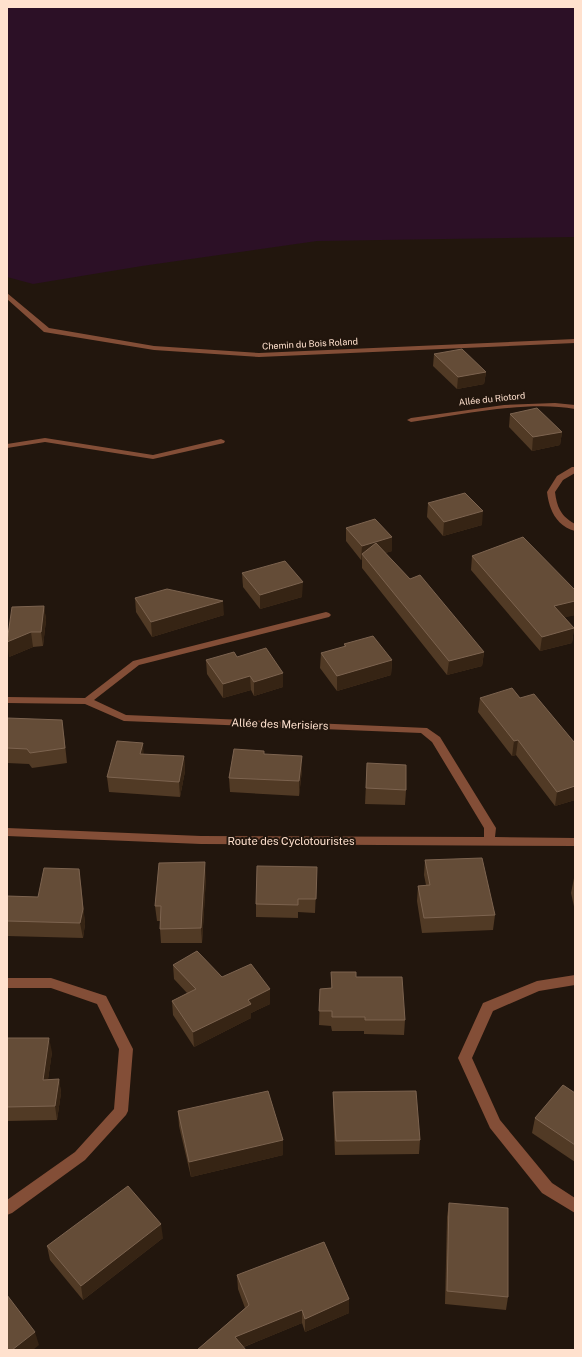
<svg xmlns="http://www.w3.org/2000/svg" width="582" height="1357" viewBox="0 0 582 1357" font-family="'Public Sans',sans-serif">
<rect width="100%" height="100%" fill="#22160d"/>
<!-- green -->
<path fill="#2c1026" d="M7,7H575V237L317,241L142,266L33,284L7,277Z"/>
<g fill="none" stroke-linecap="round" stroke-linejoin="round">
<!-- minor -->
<g fill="#834e37" fill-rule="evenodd">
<path d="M7,293L49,328L154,346L259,353L575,339V343L259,357L154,350L44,332L7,299Z"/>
<path d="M555,403L575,405V409C528,400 459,415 411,422L407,420L411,418L504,405Z"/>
<path d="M45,438L153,455L221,439L225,441L224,443L153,459L45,442L7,448V444Z"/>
<path d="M572,467H575V473L563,480L555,492C557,508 561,516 575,524V531C556,526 549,509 547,492L557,476Z"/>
<path d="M326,612L329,613L331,615L329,617L139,665L94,700L126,715L427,728L440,737L496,828L495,837L575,838V846L201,844L7,836V828L201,836L484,837V828L432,742L421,733L124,721L85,704L7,703V697L85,698L133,661Z"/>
<path d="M575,975V985L539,991L493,1011L472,1058L500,1120L552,1183L575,1198V1213L542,1193L490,1128L458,1058L483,1003L537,981Z"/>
<path d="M7,978H51L106,996L133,1049L128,1111L126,1115L85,1160L12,1213L7,1215V1200L75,1152L114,1109L119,1049L97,1004L51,988H7Z"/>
</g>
</g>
<!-- wall -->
<g fill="#513a25">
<path d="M434,354L486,372L484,384L457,389L433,366Z"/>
<path d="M510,414L562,432L560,445L532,451L509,427Z"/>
<path d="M428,503L482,525L443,536L427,517Z"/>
<path d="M346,528L392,551L385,553L410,579L484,652L482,666L447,675L362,568V560H361L346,541Z"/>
<path d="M472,556L575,590V615L564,617L574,628L572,643L540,651L471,570Z"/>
<path d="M242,573L302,597L260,609L243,587Z"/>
<path d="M135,598L224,615L152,637L136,612Z"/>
<path d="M44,606L46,620L43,646L33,647L9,657Z"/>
<path d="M344,644L392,660L391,675L337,691L320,668L321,653L344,647Z"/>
<path d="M237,657L283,687L254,696L251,690L223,698L207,674L206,660Z"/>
<path d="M480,698H520L574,742H575V800L555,806L516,755L512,756L478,712Z"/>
<path d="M7,718L64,735L67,763L32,768L29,764L7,763Z"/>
<path d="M144,754L184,756L185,771L180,797L109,792L107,777Z"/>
<path d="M367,763L406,790L405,805L365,804Z"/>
<path d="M302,770L299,796L230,792L229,778Z"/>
<path d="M425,860L495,915L493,930L422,933L417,901L418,886L426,885L424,875Z"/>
<path d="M317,867L315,913L298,912V918L256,917V904Z"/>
<path d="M206,877L202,943H161L160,929V921H157L155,906Z"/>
<path d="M574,878H575V911L571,893Z"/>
<path d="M81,884L85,924L83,938L7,936V896L38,897Z"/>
<path d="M173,965L270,989V1004L251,1013V1018L194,1047L173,1015L172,1001L187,993L174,979Z"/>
<path d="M331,972L356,977L405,1020L404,1035L364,1034V1031H332L331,1026L319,1025L320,989L331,988Z"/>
<path d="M7,1038L52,1052L48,1079H59L61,1093L57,1120L7,1121Z"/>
<path d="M333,1092L420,1140L419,1154L335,1155L333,1106Z"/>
<path d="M575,1093V1162L532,1133L535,1118Z"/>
<path d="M178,1111L283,1155L191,1177L179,1126Z"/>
<path d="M449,1203L508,1297L506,1310L445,1304L447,1217Z"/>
<path d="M163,1238L83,1300L50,1260L47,1246Z"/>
<path d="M237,1275L349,1313L305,1332L302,1323L244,1347L197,1350L245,1308L238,1289Z"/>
<path d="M575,1341V1350H574Z"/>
</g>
<!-- shaded-wall -->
<g fill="#362414">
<path d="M486,372L484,384L457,389L458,377Z"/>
<path d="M562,432L560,445L532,451L533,437Z"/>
<path d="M483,511L482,525L443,536L444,522Z"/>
<path d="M392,537V551L366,559L362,554V560H361L362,546Z"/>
<path d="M303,582L302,597L260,609V595Z"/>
<path d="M223,601L224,615L152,637L151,622Z"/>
<path d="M575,601V615L552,621L554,606Z"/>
<path d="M44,606L46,620L43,646L41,632Z"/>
<path d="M574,628L572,643L540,651L542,637Z"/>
<path d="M31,632L33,647L9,657L7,642Z"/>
<path d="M484,652L482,666L447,675L449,661Z"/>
<path d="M392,660L391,675L337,691V676Z"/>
<path d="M283,673V687L254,696V682Z"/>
<path d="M250,676L251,690L223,698V684Z"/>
<path d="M518,740L516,755L512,756L514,741Z"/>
<path d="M143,743L144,758L140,754Z"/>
<path d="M184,756L185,771L180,797L179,782Z"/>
<path d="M302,756V770L299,796V781Z"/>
<path d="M575,786V800L555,806L557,792Z"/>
<path d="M205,862L206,877L202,943L201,928Z"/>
<path d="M79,869L85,924L83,938L80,923Z"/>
<path d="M270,989V1004L251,1013V1018L194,1047L193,1032L248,1000Z"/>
<path d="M49,1038L52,1052L46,1094L43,1080Z"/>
<path d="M59,1079L61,1093L57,1120L55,1106Z"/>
<path d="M283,1140V1155L191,1177L189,1162Z"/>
<path d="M161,1224L163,1238L83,1300L81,1286Z"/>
<path d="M349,1299V1313L305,1332V1319Z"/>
<path d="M302,1310V1323L236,1350L235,1337Z"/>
<path d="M35,1332L39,1345L33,1350H12Z"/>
</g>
<!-- building -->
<g fill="#644c37" stroke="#7c634f">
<path d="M462,349L486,372L458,377L434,354Z"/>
<path d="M537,408L562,432L533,437L510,414Z"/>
<path d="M465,493L483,511L444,522L428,503Z"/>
<path d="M375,519L392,537L362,546L346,528Z"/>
<path d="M523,537L575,590V601L554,606L574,628L542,637L472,556Z"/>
<path d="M376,543L410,579L420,575L484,652L449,661L362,554Z"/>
<path d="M285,561L303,582L260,595L242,573Z"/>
<path d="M167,589L223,601L151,622L135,598Z"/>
<path d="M44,606L41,632H31L7,642L12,607Z"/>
<path d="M373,636L392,660L337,676L321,653L346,646L344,644Z"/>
<path d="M266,648L283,673L254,682L250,676L223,684L206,660L234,652L237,657Z"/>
<path d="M512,688L520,698L534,694L574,742H575V786L557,792L518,740L514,741L480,698Z"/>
<path d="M7,718L62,720L65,748L30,753L27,749L7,748Z"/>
<path d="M117,741L143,743L140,754L184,756L179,782L107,777Z"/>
<path d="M234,749L264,751V754L302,756L299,781L229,778Z"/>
<path d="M367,763L406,765V790L366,788Z"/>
<path d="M482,858L495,915L424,918L418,886L430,885L425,860Z"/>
<path d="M205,862L201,928L160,929L161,906H155L159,863Z"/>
<path d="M257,866L317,867L316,899H298V905L256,904Z"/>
<path d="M44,868L79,869L83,909L80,923L7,921V896L38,897Z"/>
<path d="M197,951L222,977L251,964L270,989L248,1000L251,1004L193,1032L172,1001L196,989L173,965Z"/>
<path d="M331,972H356V977H402L405,1020H365V1017H332V1011H319L320,989L332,988Z"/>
<path d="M7,1038H49L43,1080L59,1079L55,1106L7,1107Z"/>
<path d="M563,1085L575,1093V1145L535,1118Z"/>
<path d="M268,1091L283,1140L189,1162L178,1111Z"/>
<path d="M416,1091L420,1140L336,1141L333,1092Z"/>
<path d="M128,1186L161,1224L81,1286L47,1246Z"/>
<path d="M449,1203L508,1208V1297L447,1291Z"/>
<path d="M324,1242L349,1299L305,1319L302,1310L235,1337L246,1350H197L249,1305L237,1275Z"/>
<path d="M7,1295L35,1332L12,1350H7Z"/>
</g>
<g text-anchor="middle" stroke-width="4" stroke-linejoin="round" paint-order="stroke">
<!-- far-street labels -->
<g font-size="9" fill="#ffe1ce" stroke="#22160d">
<text transform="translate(310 344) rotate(-3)" y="3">Chemin du Bois Roland</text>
<text transform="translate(492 399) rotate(-6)" y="3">Allée du Riotord</text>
</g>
<!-- street labels -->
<g font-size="11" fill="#ffe1ce" stroke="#22160d">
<text transform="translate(280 724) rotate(2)" y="4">Allée des Merisiers</text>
<text x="291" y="845">Route des Cyclotouristes</text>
</g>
</g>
<!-- border -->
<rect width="582" height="1357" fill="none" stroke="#ffe1ce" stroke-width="16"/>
</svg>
